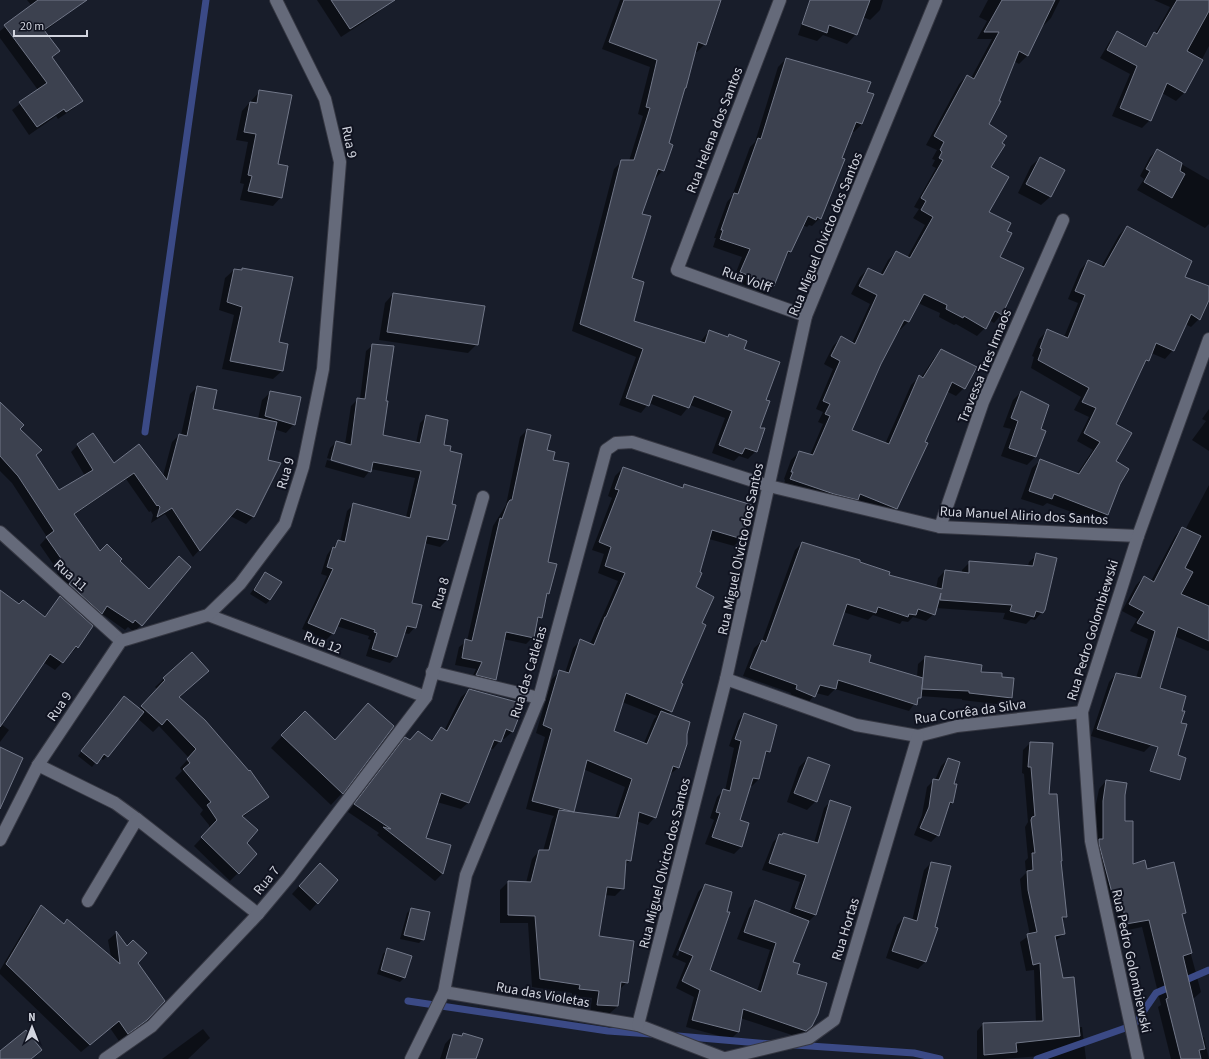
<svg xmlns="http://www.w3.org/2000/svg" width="1209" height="1059" viewBox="0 0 1209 1059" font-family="'Source Sans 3',sans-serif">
<rect width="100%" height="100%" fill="#181d2a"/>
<!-- shadow -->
<g fill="#0007" fill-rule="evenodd">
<path d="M27,0H66L72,10L44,32L58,51L51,58L81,100L74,108L58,119L56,116L29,135L12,110L38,90L0,38V31L32,6Z"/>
<path d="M317,0H381L385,6L376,14L341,37Z"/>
<path d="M620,0H716L705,44L697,52L695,51L686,88L683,90L668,144L663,170L656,178L654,177L641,214L631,279L632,321L700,342L709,331L743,349L765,400L758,429L756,451L748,459L739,456L734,461L712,453L725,418L690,405L681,416L649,403L641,413L619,405L636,357L572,331L614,169L622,161H629L643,116L638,114L650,67L602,49Z"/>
<path d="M810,0H883L880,10L870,20L863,17L856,34L847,44L823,35L817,41L798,35Z"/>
<path d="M988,0H1060L1051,18L1043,26L1042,25L1027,56L1019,64L1014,61L987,125L989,167L987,212L1006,231L999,257L1001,315L994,323L989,320L985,328L977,336L956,324L954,325L939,317L940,313L918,303L908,322L900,330L898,329L880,363L851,431L885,444L911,385L919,377L921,378L934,358L942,350L964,388L956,396L946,391L896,508L888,516L783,487L785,480L784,479L791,460L799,452L810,455L823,424L818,422L823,412L816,409L833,369L824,364L833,346L841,338L852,343L870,304L851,294L860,277L868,269L880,275L888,260L896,252L907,258L925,225L913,218L919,209L914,207L936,168L932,166L935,160L932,159L937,150L926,145L959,84L967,76L971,78L992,39H977L987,21L979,17Z"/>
<path d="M1154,0H1209V46L1184,93L1176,101L1162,93L1150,120L1142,128L1112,116L1130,74L1100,58L1110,41L1118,33L1143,47L1155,34L1170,7Z"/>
<path d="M786,59L866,92L862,124L854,132L852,131L820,218L812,226L809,225L807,227L802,225L790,252L784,258L773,286L765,294L733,280L742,257L713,247L716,238H714L727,202L732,196L750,147L755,142L778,67Z"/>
<path d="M260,91L277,164L281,197L273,206L240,200L244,184L240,183L248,142L236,140L242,111Z"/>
<path d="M1157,150L1209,180V224L1205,228L1137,190L1144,179L1140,176L1150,157Z"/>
<path d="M1040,158L1063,170L1050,197L1041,205L1018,193L1031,166Z"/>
<path d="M1127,227L1184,277L1209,287V293L1199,319L1191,327L1185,324L1173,350L1165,359L1151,353L1148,360L1142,366L1115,424V462L1119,484L1107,514L1099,522L1047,503L1043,506L1021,499L1032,468L1041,460L1077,474L1093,450L1077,441L1089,417L1074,410L1081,397L1031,368L1034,357L1032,356L1039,339L1047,331L1064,337L1078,303L1068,299L1080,270L1088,261L1101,267L1119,235Z"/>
<path d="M243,269L277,343L287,345L282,371L273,379L222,369L234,315L219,310L225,278L234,270L241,271Z"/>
<path d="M393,294L477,344L468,353L379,340L385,303Z"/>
<path d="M373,345L384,402L382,436L416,443L420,423L427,416L443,446L451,504L454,505L447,540L440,547L424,543L410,603L415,627L409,634L404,633L396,656L390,663L366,656L371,640L368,639L369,636L336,626L333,633L326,640L302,629L327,576L321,574L327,555L332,548L339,541L340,542L347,511L354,504L406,517L415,478L371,469L364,478L325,467L327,460L367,472V470L327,458L330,448L336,442L345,444L351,406L358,399H360L366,351Z"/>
<path d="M197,387L212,410L258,419L262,400L271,392L294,424L286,433L274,429L267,461L279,464L253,517L246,524L230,516L193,557L165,514L151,523L153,515L151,511L149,512L126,479L74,515L100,552L119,561L141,625L134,632L128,627L125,630L101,613L94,620L63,592L68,585L57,573L58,571L40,545L47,537L12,483L0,471V405L19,429L59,491L85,476L71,452L78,445L114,464L163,476L172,442L179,435H181L190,394Z"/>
<path d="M1021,392L1040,430L1045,432L1035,457L1027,465L1001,456L1011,429L1003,427L1013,400Z"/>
<path d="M1209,409V451L1192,440L1206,421L1202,419Z"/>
<path d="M527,430L552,461L547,563L548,593L545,596L541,617L536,622L533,637L526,644L503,639L496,679L489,686L470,682L476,669L455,665L459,647L467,641L493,526L506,505L520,437Z"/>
<path d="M623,468L681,489L684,485L742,538L734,546L709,539L695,587L701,624L671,711L668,715L686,734V744L678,768L669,775L655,817L648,825L636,821L630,860L625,865L623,888L615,896L604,895L598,937L627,982L619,990L618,1006L610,1013L590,1012L592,998L572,996V993L532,987L528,923H500V890L508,882L526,883L532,859L539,851H543L552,819L554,816L526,809L545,737L536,733L552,679L560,671L565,673L573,648L580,641L590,644L618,581L598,573L604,554L592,550L612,498L608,496L615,476ZM622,702L657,716L654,719L644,743L612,732ZM583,769L625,787L615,818L571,813Z"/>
<path d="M1209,485V650L1208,651L1174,636L1158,689L1151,745L1144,752L1091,736L1109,682L1116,674L1136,678L1148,639L1130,631L1137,619L1122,611L1136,585L1144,577L1151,581L1175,536L1182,528L1185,530Z"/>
<path d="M802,543L858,563L888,576L936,589L938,578L945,571L962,573V570L970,562L1028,566L1029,562L1037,555L1042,612L1035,620L1031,619L1026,624L1003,619L1005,613L936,608L934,614L926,621L913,617L908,622L902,621L900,624L873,615L868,620L843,612L831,646L868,663L917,677L918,664L926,657L1001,678L1011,698L1004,705L962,700V699L920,696L909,711L835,689L828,696L816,693L807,704L789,697L791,693L743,676L754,648L762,641L795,550Z"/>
<path d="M265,573L270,600L266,604L250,594Z"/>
<path d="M0,591L19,605L44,617L60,598L92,626L77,647L55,670L43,662L1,724L9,730L0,742Z"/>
<path d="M192,653L199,679L179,698L267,797L242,818L245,843L238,873L230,881L194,846L210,829L209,825L200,814L203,810L175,778L182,771L180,768L189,758L159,726L153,732L137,718L107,756L103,760L100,757L92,767L78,756L120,701L139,709L157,689L155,687Z"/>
<path d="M469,690L523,704L512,732L504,739L502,738L493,749L490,748L469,802L461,809L437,802L425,839L450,846L442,874L435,881L377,835L379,833L348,812L405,738L409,741H430L441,729L444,731L461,697Z"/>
<path d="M305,712L335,740L393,727L342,793L331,805L271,748Z"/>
<path d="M744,714L769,751L764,756L759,779L752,786L750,785L739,820L748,824L741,847L734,854L705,844L714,820L710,818L717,797L724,790L725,791L734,748L729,746L738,721Z"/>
<path d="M1030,743L1048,795L1060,862L1066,916L1062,921L1064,934L1055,941L1062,979L1078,1027H1082L1086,1059H1040V1056L1004,1059H977V1031L983,1024L1036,1023L1034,970L1026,971L1020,942L1030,935L1022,897L1020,879L1026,873L1025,861L1028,858L1025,827L1028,822L1024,774L1022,773L1023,750Z"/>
<path d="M808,758L816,801L807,810L787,802L799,767Z"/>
<path d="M948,759L953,784L952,803L947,808L938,835L931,842L914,835L922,815L927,787L934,780H935L941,766Z"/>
<path d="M1106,781L1124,794V822L1132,865L1147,871L1185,913L1181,917L1201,992L1193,999L1201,1038L1204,1037L1209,1059H1171L1158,1007L1161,1005L1142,927L1119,932L1113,898L1104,901L1095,844V809L1099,789Z"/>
<path d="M831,801L850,808L815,915L808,922L791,962L811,1026L798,1037L740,1018L738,1032L731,1039L686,1027L694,997L676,988L686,963L672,957L698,892L705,885L709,970L757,991L770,950L737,939L749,908L756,901L789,914L800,882L762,870L773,842L780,835L814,843L824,808ZM701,892H703L678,956L676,955Z"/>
<path d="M931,863L925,962L918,969L886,958L897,925L904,918L912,921L924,870Z"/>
<path d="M312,872L317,903L310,911L292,894Z"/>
<path d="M41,907L63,925L67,920L111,957L108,940L116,933L137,963L146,1020L119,1041L110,1028L81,1052L0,974V970L33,915Z"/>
<path d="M411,909L423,939L419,943L400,939L407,913Z"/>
<path d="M387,950L404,978L400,982L377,974L383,954Z"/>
<path d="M203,1029L210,1038L188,1059H162Z"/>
<path d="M463,1034L476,1059H440L445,1044L453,1035L461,1036Z"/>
</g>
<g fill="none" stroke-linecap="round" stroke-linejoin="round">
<!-- stream -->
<g stroke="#3b4a86" stroke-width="7">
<path d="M145,432L206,0"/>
<path d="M408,1001L608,1031L651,1034"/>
<path d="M678,1036L771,1044"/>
<path d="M795,1045L914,1053L940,1059"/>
<path d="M1037,1059L1134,1025L1156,993L1209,970"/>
</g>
</g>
<!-- building -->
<g fill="#3c414f" stroke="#717788">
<path d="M38,0H87L44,30L60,51L52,57L83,101L66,112L64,109L37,127L19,102L47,83L4,25Z"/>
<path d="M331,0H395L350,29Z"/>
<path d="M624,0H721L706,45L698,42L686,88H685L669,143L673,145L664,171L658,169L642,214L651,216L632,278L644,282L634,321L705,343L709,330L728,337L729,334L747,341L744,349L780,362L766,400L770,401L760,428H765L757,452L745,448L742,454L719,445L732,411L694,396L689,408L653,395L649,406L626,398L643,349L580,324L621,160H634L650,108L646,107L657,60L609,42Z"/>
<path d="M810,0H870L857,35L829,25L827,33L802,24Z"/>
<path d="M1002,0H1055L1028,56L1019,51L999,101H1001L989,124L1007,136L1002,143L1005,145L991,167L1009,177L989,212L1011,223L1007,231L1012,233L1000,257L1024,268L1002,315L995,311L986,329L964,316L963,318L946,309L947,305L924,294L909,322L904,320L881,364L852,430L889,444L919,375L923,378L941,349L977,367L965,389L952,382L925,442L928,443L897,509L860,494L858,500L834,494L790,479L793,472H791L799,451L813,455L830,416L825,414L830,404L823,401L840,361L831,356L841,336L855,344L877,295L859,286L868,268L883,275L896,251L910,258L933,217L921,210L926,201L921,198L943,160L939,158L942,152L940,150L944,142L934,136L967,75L974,79L999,32H984Z"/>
<path d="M1177,0H1209V11L1187,51L1203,60L1185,93L1167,83L1151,121L1120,108L1137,66L1107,50L1117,31L1146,47L1154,32L1157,34Z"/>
<path d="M786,58L871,82L867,92L874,94L862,124L856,122L842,158L845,159L821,219L817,217L816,220L808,216L791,252L788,251L774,286L740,272L750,249L720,239L723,230H721L734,193L738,194L758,138L761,139Z"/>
<path d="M259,90L292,95L278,164L288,166L282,198L248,191L252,176L248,175L256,134L244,132L250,102L257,103Z"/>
<path d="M1157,149L1182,163L1180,171L1185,174L1172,198L1144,182L1150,171L1146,169Z"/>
<path d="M1040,157L1065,170L1051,197L1026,184Z"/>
<path d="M1127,226L1192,261L1185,277L1209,286V300L1200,320L1191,314L1174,351L1156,343L1149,361L1146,360L1116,424L1132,433L1116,461L1129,469L1120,484L1108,515L1054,494L1052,499L1029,491L1040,459L1079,474L1100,442L1084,433L1096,408L1082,402L1089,388L1038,360L1042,349L1040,348L1047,329L1068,338L1085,295L1075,291L1088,260L1104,267Z"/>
<path d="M242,268L293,277L279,342L288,344L283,371L230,361L242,307L227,302L234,269L242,270Z"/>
<path d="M393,293L485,306L478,345L387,332Z"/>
<path d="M372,344L394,346L386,401H388L383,435L420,443L426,415L448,420L444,445L451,446L450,451L462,454L452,504L456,505L448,540L427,536L412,603L422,605L416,628L407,626L397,657L372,649L377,633L374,632L375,630L341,618L334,634L308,623L333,569L327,567L333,547L335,548L338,540L345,542L353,503L410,518L421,471L373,462L371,472L331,460L336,441L351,445L357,398L365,399Z"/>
<path d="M197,386L217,390L213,409L277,422L268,460L281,463L254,517L237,509L200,551L172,508L157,517L160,507L158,505L157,506L134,473L74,514L100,551L107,544L122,559L120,561L149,589L179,556L191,567L142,626L135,620L133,623L107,606L102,614L69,584L74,577L63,566L65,564L46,537L54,531L18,476L0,456V402L24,425L20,429L42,450L36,455L59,490L93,470L77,444L93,433L114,463L139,444L167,480L179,434L187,436Z"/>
<path d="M270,391L301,397L295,425L265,416Z"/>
<path d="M1021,391L1049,405L1041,429L1046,431L1036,457L1009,448L1018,421L1011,418Z"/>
<path d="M527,429L551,435L547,450L555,452L553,460L569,463L548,562L557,564L549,594L547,593L542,618L538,617L534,638L506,632L496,680L476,675L482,662L462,658L465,639L472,641L500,518L502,519L508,503L510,500H512Z"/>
<path d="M623,467L683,488L684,484L752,505L742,539L712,530L700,572L702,573L696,587L714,597L702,623L706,625L681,683L683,684L672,712L626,693L614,731L647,744L661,711L690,722L687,734V744L679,768L673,766L656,818L639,812L631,861L626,860L624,889L607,887L599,936L634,941L628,983L621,982L618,1006L597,1005L599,991L579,989L580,985L540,979L535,916L508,915V881L531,882L539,850H549L559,810L619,818L632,779L587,760L574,812L532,801L552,729L543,725L559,670L569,673L580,639L594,645L605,617H606L625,573L605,566L611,547L599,542L619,490L615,489Z"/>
<path d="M1182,527L1201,536L1185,568L1193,572L1181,594L1209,606V641L1178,627L1160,688L1186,696L1182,711H1185L1181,723L1187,724L1178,755L1186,758L1180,780L1150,771L1158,747L1097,729L1116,673L1141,678L1155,631L1137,623L1144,612L1129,604L1144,576L1154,582Z"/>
<path d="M802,542L860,560V562L890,572L889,575L942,589L945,570L969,573V561L1033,566L1036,553L1057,558L1045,610L1043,613L1036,611L1034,617L1010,611L1012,605L940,600L941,593L935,615L918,609L916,615L909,614L908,617L878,607L876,613L847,604L833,645L871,655L869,662L923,678L921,698H918L917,705L838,680L836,689L820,685L815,697L796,689L797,685L750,668L762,640L766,642Z"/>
<path d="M265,572L282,582L270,600L254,590Z"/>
<path d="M0,590L19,604L23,600L45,617L60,596L93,626L78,648L76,646L63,663L50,654L0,727Z"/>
<path d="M192,652L209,671L179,697L205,720L249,771L250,770L269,797L242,816L258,830L247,843L257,854L239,874L201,837L217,820L207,805L211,802L183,769L190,763L187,759L196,749L167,719L162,725L141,706L165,680L163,678Z"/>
<path d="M925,656L982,665L981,672L1002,673V677L1014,678L1012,698L969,693V691L922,689Z"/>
<path d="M469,689L524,704L513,732L506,729L501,742L494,740L469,803L441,793L426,838L451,845L443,874L383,827L391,829L354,804L405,737L410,740L418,731L432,741L441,727L447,731Z"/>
<path d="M124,696L144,712L108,757L104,754L97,764L81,751Z"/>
<path d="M368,703L394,726L343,794L281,735L305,711L335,740Z"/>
<path d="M744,713L777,725L770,752L766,751L759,779L753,778L740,820L749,823L742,847L712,837L720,813L716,812L723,789L730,791L741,741L735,739Z"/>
<path d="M1030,742L1053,743L1049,794H1057L1062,861H1061L1067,917H1062L1065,934L1055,936L1063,978L1074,977L1080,1036L1016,1043L1017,1052L984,1055L983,1023L1043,1021L1040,963L1033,965L1027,934L1037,932L1028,890L1027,871L1033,870L1032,853H1035L1031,820L1032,817L1035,816L1031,767H1028Z"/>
<path d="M0,747L23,758L0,809Z"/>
<path d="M808,757L830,765L817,802L794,793Z"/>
<path d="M948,758L960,762L954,784H957L953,803L950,802L939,836L920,828L929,807L933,779L939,780Z"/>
<path d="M1106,780L1127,783L1125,795V821H1133V864L1145,860L1147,869L1174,862L1186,913L1182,914L1192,953L1183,956L1205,1049L1199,1050L1201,1059H1181L1166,999L1168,998L1149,920L1126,924L1120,891L1112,893L1099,844V839H1103V801Z"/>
<path d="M830,800L851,807L816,915L795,908L806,875L769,863L779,834L782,835L783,833L818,843Z"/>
<path d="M931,862L951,866L935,927L938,928L926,962L892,951L904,917L917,921Z"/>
<path d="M320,863L338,880L318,904L299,886Z"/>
<path d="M705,884L732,892L727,912H730L710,970L761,992L776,943L744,932L755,900L809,921L793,962L800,964L797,974L827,983L818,1014L812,1026L806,1031L743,1009L739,1032L692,1020L700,990L682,981L693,956L679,950Z"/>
<path d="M41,905L64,924L67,919L120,964L116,931L127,946L133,940L147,953L138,963L165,1001L147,1020L128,1034L119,1021L90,1045L6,964Z"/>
<path d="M411,908L430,912L424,940L404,935Z"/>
<path d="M387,948L412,956L405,978L381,970Z"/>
<path d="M26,1030L42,1050L31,1059H0V1051Z"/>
<path d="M463,1033L483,1039L476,1059H446L453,1034L462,1036Z"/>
</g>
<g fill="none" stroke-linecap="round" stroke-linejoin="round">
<!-- minor casing -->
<g stroke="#363843" stroke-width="14">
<g id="minor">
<path d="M780,0L677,270L806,316"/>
<path d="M940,527L983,402L1063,220"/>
<path d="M0,532L121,641"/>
<path d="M208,615L426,697"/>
<path d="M432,672L539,698"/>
<path d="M726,679L856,725L918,736L957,726L1082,712"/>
<path d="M38,765L115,803L137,819"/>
<path d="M0,840L38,765L121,641L208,615L240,584L285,524L303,467L323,369L340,162L325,99L276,0"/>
<path d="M88,901L137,819L258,914"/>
<path d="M444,992L638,1025L726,1059"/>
<path d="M638,1025L726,679L806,316L936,0"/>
<path d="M726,1058L809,1038L834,1020L918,736"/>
<path d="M105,1059L152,1026L258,914L289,877L426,697L483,497"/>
<path d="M411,1059L444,992L466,875L539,698L606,450L616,443L632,442L769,486L940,527L1138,536"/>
<path d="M1138,1059L1091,841L1082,712L1138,536L1209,339"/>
</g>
</g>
<!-- minor -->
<use href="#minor" stroke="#656a7a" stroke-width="12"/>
</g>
<g text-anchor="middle" stroke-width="4" stroke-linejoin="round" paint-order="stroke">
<!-- street labels -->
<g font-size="14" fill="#d2d5df" stroke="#101320">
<text transform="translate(714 130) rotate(-69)" y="5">Rua Helena dos Santos</text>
<text transform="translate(350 142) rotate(79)" y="5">Rua 9</text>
<text transform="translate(825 234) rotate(-68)" y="5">Rua Miguel Olvicto dos Santos</text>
<text transform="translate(747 279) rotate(20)" y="5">Rua Volff</text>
<text transform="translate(984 366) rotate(-68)" y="5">Travessa Tres Irmaos</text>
<text transform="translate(285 473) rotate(-74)" y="5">Rua 9</text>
<text transform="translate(1024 515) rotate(3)" y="5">Rua Manuel Alirio dos Santos</text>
<text transform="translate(740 549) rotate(-78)" y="5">Rua Miguel Olvicto dos Santos</text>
<text transform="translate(71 575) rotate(42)" y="5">Rua 11</text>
<text transform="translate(440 593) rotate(-74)" y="5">Rua 8</text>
<text transform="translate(1092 630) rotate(-73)" y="5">Rua Pedro Golombiewski</text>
<text transform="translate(323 642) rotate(21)" y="5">Rua 12</text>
<text transform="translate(528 672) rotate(-73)" y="5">Rua das Catleias</text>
<text transform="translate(59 706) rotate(-56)" y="5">Rua 9</text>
<text transform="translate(970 711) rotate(-8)" y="5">Rua Corrêa da Silva</text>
<text transform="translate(664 863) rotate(-76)" y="5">Rua Miguel Olvicto dos Santos</text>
<text transform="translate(266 880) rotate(-51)" y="5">Rua 7</text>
<text transform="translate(845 929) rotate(-73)" y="5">Rua Hortas</text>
<text transform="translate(1132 961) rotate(78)" y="5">Rua Pedro Golombiewski</text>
<text transform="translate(543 994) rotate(10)" y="5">Rua das Violetas</text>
</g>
</g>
<!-- north arrow -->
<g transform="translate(32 1027)" stroke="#101320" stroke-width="3" paint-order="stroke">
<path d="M0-3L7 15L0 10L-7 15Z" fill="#d2d5df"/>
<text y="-6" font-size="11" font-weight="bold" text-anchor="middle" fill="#d2d5df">N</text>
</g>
<!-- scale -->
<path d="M14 30v6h73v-6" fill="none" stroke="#d2d5df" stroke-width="2"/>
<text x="20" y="30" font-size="12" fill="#d2d5df" stroke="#101320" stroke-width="3" paint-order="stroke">20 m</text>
</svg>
